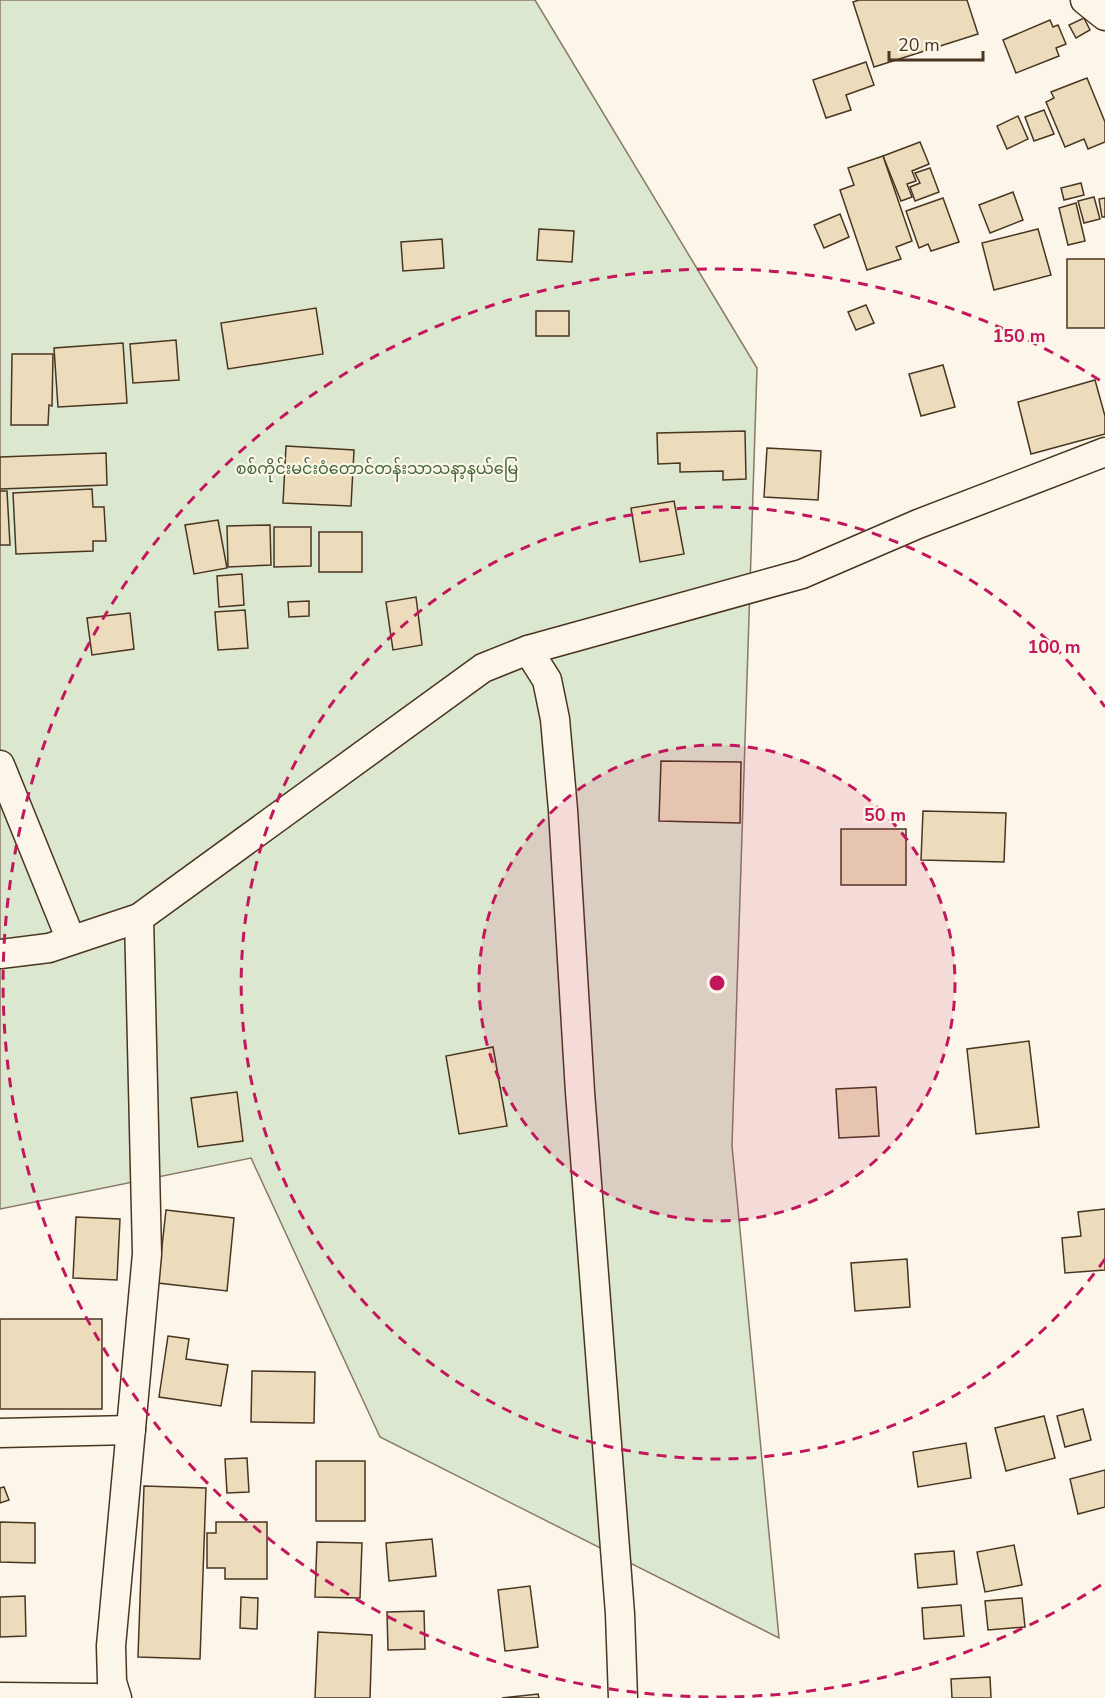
<svg xmlns="http://www.w3.org/2000/svg" width="1105" height="1698" viewBox="0 0 1105 1698" font-family="'Nunito Sans','Noto Sans Myanmar',sans-serif">
<rect width="100%" height="100%" fill="#fbf6e9"/>
<!-- green -->
<path fill="#dce7d0" stroke="#887966" stroke-width="1.5" d="M0,0H535L757,368L732,1146L779,1638L380,1437L251,1158L0,1209Z"/>
<!-- building -->
<g fill="#ecdcbc" stroke="#4a3520" stroke-width="1.5">
<path d="M859,0H967L978,34L874,67L853,2Z"/>
<path d="M1084,18L1090,30L1076,38L1069,25Z"/>
<path d="M1050,20L1053,27L1058,25L1066,44L1056,48L1059,56L1016,73L1003,40Z"/>
<path d="M866,62L874,85L846,95L851,110L826,118L813,80Z"/>
<path d="M1087,78L1105,122V142L1088,149L1084,139L1065,147L1046,102L1054,98L1051,92Z"/>
<path d="M1044,110L1054,134L1034,141L1025,117Z"/>
<path d="M1018,116L1028,139L1007,149L997,126Z"/>
<path d="M920,142L929,164L912,171L916,181L907,184L912,197L901,201L883,156Z"/>
<path d="M883,156L912,241L896,247L901,259L867,270L840,190L854,185L848,168Z"/>
<path d="M930,168L939,192L915,201L910,187L920,183L915,173Z"/>
<path d="M1081,183L1084,195L1064,200L1061,188Z"/>
<path d="M1013,192L1023,220L990,233L979,205Z"/>
<path d="M1094,197L1100,219L1084,223L1078,201Z"/>
<path d="M943,198L959,242L931,251L928,244L919,248L906,211Z"/>
<path d="M1105,198V217H1102L1099,199Z"/>
<path d="M1076,203L1085,241L1068,245L1059,208Z"/>
<path d="M840,214L849,237L824,248L814,225Z"/>
<path d="M539,229L574,231L572,262L537,260Z"/>
<path d="M1038,229L1051,275L994,290L982,243Z"/>
<path d="M442,239L444,268L403,271L401,242Z"/>
<rect x="1067" y="259" width="38" height="69"/>
<path d="M866,305L874,323L856,330L848,312Z"/>
<path d="M316,308L323,354L228,369L221,323Z"/>
<rect x="536" y="311" width="33" height="25"/>
<path d="M176,340L179,380L133,383L130,344Z"/>
<path d="M123,343L127,403L58,407L54,348Z"/>
<path d="M12,354H53L52,406L49,405L48,425H11Z"/>
<path d="M943,365L955,407L921,416L909,374Z"/>
<path d="M1095,380L1105,416V434L1031,454L1018,402Z"/>
<path d="M745,431L746,479L723,480V471L680,472V463L658,464L657,433Z"/>
<path d="M286,446L354,450L351,506L283,503Z"/>
<path d="M767,448L821,451L818,500L764,497Z"/>
<path d="M106,453L107,485L0,489V457Z"/>
<path d="M92,489L93,507H104L106,541H93V551L16,554L13,493Z"/>
<path d="M0,491H7L10,545H0Z"/>
<path d="M674,501L684,554L640,562L631,508Z"/>
<path d="M218,520L227,568L194,574L185,525Z"/>
<path d="M270,525L271,565L228,567L227,526Z"/>
<path d="M274,527H311V566L274,567Z"/>
<rect x="319" y="532" width="43" height="40"/>
<path d="M242,574L244,605L219,607L217,576Z"/>
<path d="M416,597L422,645L393,650L386,602Z"/>
<path d="M309,601V616L289,617L288,602Z"/>
<path d="M245,610L248,648L218,650L215,612Z"/>
<path d="M130,613L134,649L92,655L87,618Z"/>
<path d="M661,761L741,762L740,823L659,821Z"/>
<path d="M923,811L1006,813L1004,862L921,860Z"/>
<rect x="841" y="829" width="65" height="56"/>
<path d="M1029,1041L1039,1127L976,1134L967,1049Z"/>
<path d="M493,1047L507,1126L459,1134L446,1056Z"/>
<path d="M876,1087L879,1136L839,1138L836,1089Z"/>
<path d="M237,1092L243,1141L198,1147L191,1098Z"/>
<path d="M1105,1209V1270L1065,1273L1062,1238L1081,1236L1078,1212Z"/>
<path d="M166,1210L234,1218L227,1291L158,1283Z"/>
<path d="M76,1217L120,1219L117,1280L73,1278Z"/>
<path d="M907,1259L910,1307L855,1311L851,1263Z"/>
<rect x="0" y="1319" width="102" height="90"/>
<path d="M168,1336L189,1339L186,1359L228,1365L221,1406L159,1397Z"/>
<path d="M252,1371L315,1372L314,1423L251,1422Z"/>
<path d="M1083,1409L1091,1440L1065,1447L1057,1416Z"/>
<path d="M1044,1416L1055,1458L1006,1471L995,1428Z"/>
<path d="M966,1443L971,1478L918,1487L913,1452Z"/>
<path d="M247,1458L249,1492L227,1493L225,1459Z"/>
<rect x="316" y="1461" width="49" height="60"/>
<path d="M1105,1470V1507L1078,1514L1070,1479Z"/>
<path d="M144,1486L206,1488L200,1659L138,1657Z"/>
<path d="M4,1487L9,1500L0,1503V1488Z"/>
<path d="M0,1522L35,1523V1563L0,1562Z"/>
<path d="M216,1522H267V1579H225V1568H207V1533H216Z"/>
<path d="M432,1539L436,1576L389,1581L386,1543Z"/>
<path d="M317,1542L362,1543L360,1598L315,1597Z"/>
<path d="M1014,1545L1022,1585L985,1592L977,1552Z"/>
<path d="M954,1551L957,1584L918,1588L915,1554Z"/>
<path d="M530,1586L538,1647L505,1651L498,1590Z"/>
<path d="M25,1596L26,1636L0,1637V1597Z"/>
<path d="M241,1597L258,1598L257,1629L240,1628Z"/>
<path d="M1022,1598L1025,1627L988,1630L985,1601Z"/>
<path d="M961,1605L964,1636L924,1639L922,1608Z"/>
<path d="M424,1611L425,1649L388,1650L387,1612Z"/>
<path d="M318,1632L372,1635L370,1698H315Z"/>
<path d="M990,1677L991,1698H952L951,1679Z"/>
<path d="M538,1694L539,1698H502Z"/>
</g>
<g fill="none" stroke-linecap="round" stroke-linejoin="round">
<!-- street casing -->
<g stroke="#4a3520" stroke-width="31">
<g id="street">
<path d="M1085,0L1105,16"/>
<path d="M528,650L547,680L555,719L563,810L580,1092L620,1614L623,1698"/>
<path d="M0,765L71,940"/>
<path d="M0,954L49,948L139,918L483,668L528,650L802,574L918,524L1105,452"/>
<path d="M0,1433L131,1430"/>
<path d="M0,1697L95,1698"/>
<path d="M117,1698L112,1682L111,1646L147,1254L139,918"/>
</g>
</g>
<!-- street -->
<use href="#street" stroke="#fbf6e9" stroke-width="28"/>
</g>
<!-- distance rings -->
<circle cx="717" cy="983" r="238" fill="#c2185b" fill-opacity=".12"/>
<g fill="none" stroke="#c2185b" stroke-width="3" stroke-dasharray="10 8">
<circle cx="717" cy="983" r="238"/>
<path d="M1105 1259A476 476 0 1 1 1105 707"/>
<path d="M1101 1585A714 714 0 1 1 1101 381"/>
</g>
<g text-anchor="middle" stroke-width="4.5" stroke-linejoin="round" paint-order="stroke">
<!-- park labels -->
<g font-size="16" fill="#436837" stroke="#fbf6e9">
<text x="377" y="474">စစ်ကိုင်းမင်းဝံတောင်တန်းသာသနာ့နယ်မြေ</text>
</g>
</g>
<circle cx="717" cy="983" r="9" fill="#c2185b" stroke="#fbf6e9" stroke-width="3"/>
<g font-size="18" text-anchor="middle" font-weight="bold" fill="#c2185b" stroke="#fbf6e9" stroke-width="4.5" stroke-linejoin="round" paint-order="stroke">
<text x="1019" y="342">150 m</text>
<text x="1054" y="653">100 m</text>
<text x="885" y="821">50 m</text>
</g>
<!-- scale -->
<path d="M889 51v9h94v-9" fill="none" stroke="#4a3520" stroke-width="3"/>
<text x="898" y="51" font-size="18" fill="#4a3520" stroke="#fbf6e9" stroke-width="4.5" paint-order="stroke">20 m</text>
</svg>
